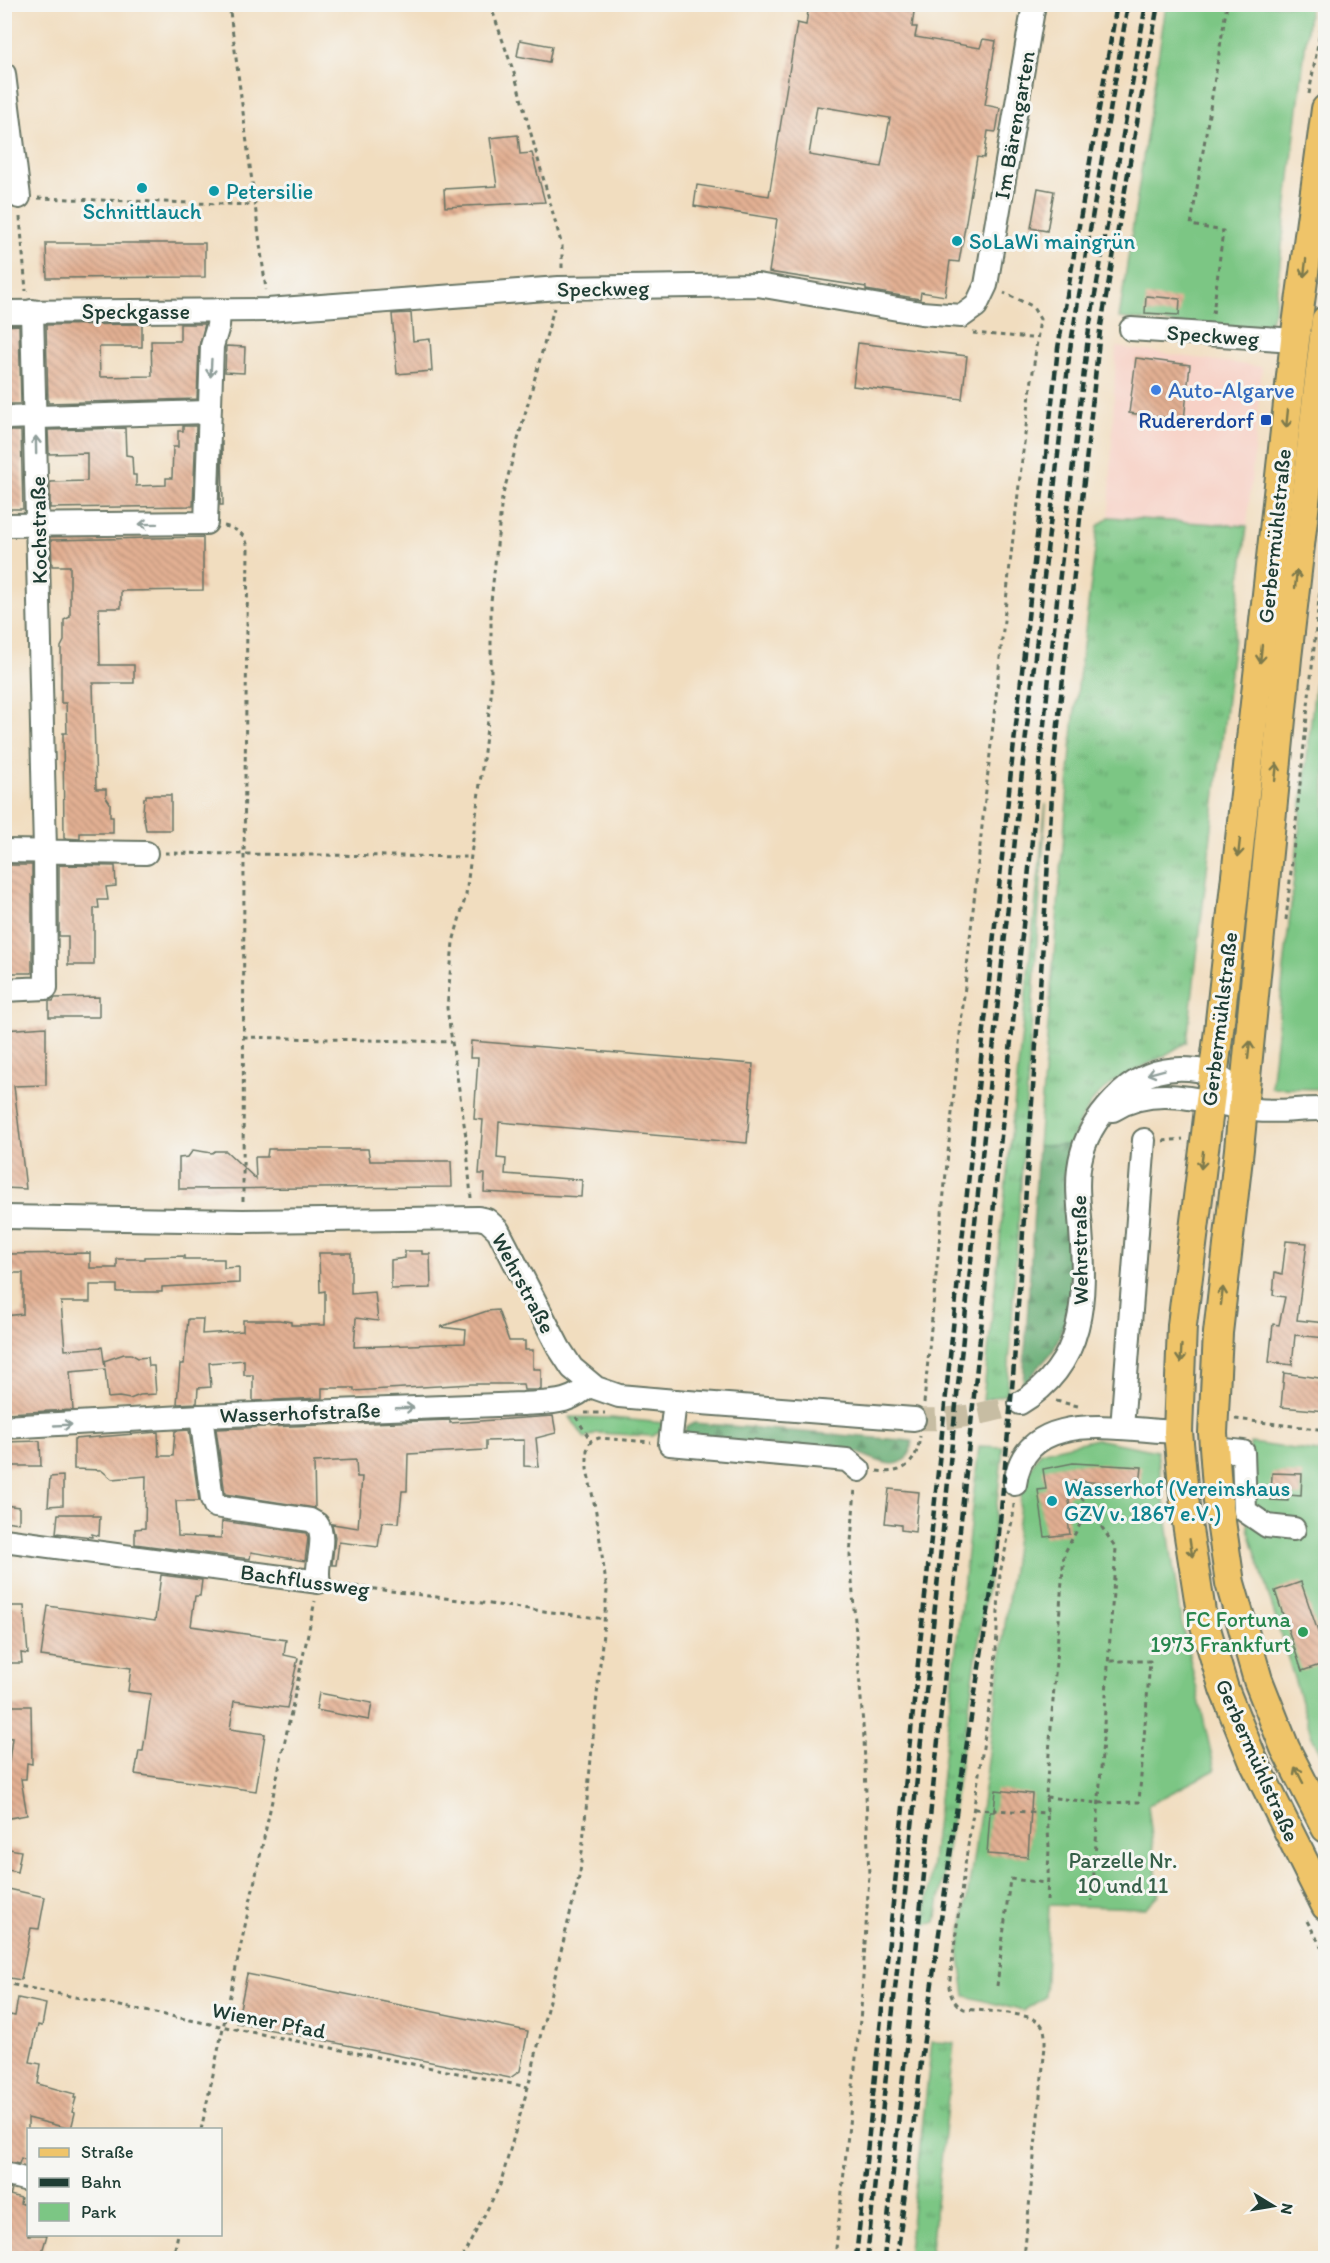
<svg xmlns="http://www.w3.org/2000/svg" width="1330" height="2263" viewBox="0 0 1330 2263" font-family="Itim,sans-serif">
<defs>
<pattern id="grass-tufts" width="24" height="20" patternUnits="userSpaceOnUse" patternTransform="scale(1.5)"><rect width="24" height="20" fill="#7cc684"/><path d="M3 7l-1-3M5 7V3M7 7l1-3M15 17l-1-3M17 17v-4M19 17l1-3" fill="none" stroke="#65a26d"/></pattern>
<pattern id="forest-firs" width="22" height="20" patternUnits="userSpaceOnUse" patternTransform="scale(1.5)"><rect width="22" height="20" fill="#65ab72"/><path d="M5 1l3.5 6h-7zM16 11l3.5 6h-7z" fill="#538c5e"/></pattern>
<pattern id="building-back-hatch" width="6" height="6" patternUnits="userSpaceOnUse" patternTransform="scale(1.5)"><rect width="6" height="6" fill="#e3b093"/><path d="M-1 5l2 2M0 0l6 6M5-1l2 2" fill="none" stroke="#b79079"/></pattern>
</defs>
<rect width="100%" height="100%" fill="#f6f6f2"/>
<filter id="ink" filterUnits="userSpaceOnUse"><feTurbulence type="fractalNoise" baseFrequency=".0167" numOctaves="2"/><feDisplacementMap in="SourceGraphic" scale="12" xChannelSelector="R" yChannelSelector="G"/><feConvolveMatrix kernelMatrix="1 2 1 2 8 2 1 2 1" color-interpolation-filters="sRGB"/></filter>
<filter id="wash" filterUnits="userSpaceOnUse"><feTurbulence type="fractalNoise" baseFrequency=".008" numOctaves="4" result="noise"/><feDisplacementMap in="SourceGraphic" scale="24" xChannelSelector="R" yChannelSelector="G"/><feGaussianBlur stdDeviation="1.35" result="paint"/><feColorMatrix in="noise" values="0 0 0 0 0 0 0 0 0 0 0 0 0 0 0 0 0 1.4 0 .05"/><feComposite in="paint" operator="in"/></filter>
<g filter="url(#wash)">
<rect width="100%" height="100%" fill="#f1ddbf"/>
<!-- built -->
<path fill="#f7d1c6" d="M1116,347L1262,367L1247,526L1109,517Z"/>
<!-- grass -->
<g fill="url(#grass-tufts)" stroke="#4e825c" stroke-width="1.5">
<path d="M1109,517L1247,526L1187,1042L1162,1057L1114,1081L1094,1099L1079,1123L1070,1145L1038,1146L1073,726L1098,526Z"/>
<path d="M1046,804L1007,1394L983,1400Z"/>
<path d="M570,1417L611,1418L663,1423L661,1430L653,1436L596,1433L585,1439Z"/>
<path d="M979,1446L1003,1447L989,1574L936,1923L925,1924Z"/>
<path d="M932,2042L954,2043L930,2258H907Z"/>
</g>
<!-- forest -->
<g fill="url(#forest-firs)" stroke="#427453" stroke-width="1.5">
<path d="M1070,1145L1065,1174L1071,1282L1067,1318L1053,1351L1023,1385L1038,1146Z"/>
<path d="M694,1423L912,1441C909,1476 881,1463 859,1453L691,1439L685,1432L686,1427Z"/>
</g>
<!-- green -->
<g fill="#7cc684" stroke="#4e825c" stroke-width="1.5">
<path d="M1166,5H1310L1275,306C1274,311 1273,319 1268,323C1254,335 1142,320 1119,318Z"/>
<path d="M1325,593V1089L1271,1088Z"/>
<path d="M1096,1439L1157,1451L1180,1615L1215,1770L1148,1805L1159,1895L1145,1908L1049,1905L1045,1997L1023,2011L965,1996L959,1950L986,1776L1023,1481L1040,1452Z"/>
<path d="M1250,1443L1325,1453V1761L1312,1737L1248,1528Z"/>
</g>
<g id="blocks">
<!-- building -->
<g fill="url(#building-back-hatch)" fill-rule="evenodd">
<path d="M809,4H915L912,27H917L915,37L980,48L983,39L996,41L985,105L1000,108L996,132L988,131L984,158L977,157L959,262L950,261L945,296L921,292L920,299L866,290V287L769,272L777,219L694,206L697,185L769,196L797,23L806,25ZM817,106L890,118L881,167L809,155Z"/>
<path d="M520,40L552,46L549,62L517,56Z"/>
<path d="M518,135L520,154L532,153L545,202L445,207L444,189L497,186L490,138Z"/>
<path d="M1038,188L1054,191L1047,231L1031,228Z"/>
<path d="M46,243H205V277L47,278Z"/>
<path d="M1146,296L1180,299L1179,315L1145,313Z"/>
<path d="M411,313L413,341L430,339L432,371L397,374L392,314Z"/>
<path d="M142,324V347H99L100,377L152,376L151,341H180V324H205L199,346L197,399L48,403L46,325Z"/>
<path d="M19,325L21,404H4V326Z"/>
<path d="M858,343L967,356L962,399L853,386Z"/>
<path d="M226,346L245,347L244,373L225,372Z"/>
<path d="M1136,358L1190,365L1184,420L1129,413Z"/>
<path d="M183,426H196L193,506L50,508V482L87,481V453L49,454L48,430L125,428L126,455L132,456L133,475H136V486L166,485V478H172L173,447H178V431H183Z"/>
<path d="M4,431H21L23,509H4Z"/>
<path d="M222,441L223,505H220Z"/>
<path d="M203,537V590L121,591V608H99L100,665H134V683H93L96,789H106V797L110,803V817H113V833H80V839L64,838L63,733H67L66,703H61V647L64,641V620L70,617V566H52L51,540Z"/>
<path d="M146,795H171V830H146L143,813L144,798H146Z"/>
<path d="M5,865H32V973H4Z"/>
<path d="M59,865L115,866L116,886L106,887L108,900H98L99,908H94V965H68V936H59Z"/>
<path d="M99,997V1017H49V1001H53L55,998Z"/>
<path d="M46,1027V1085L14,1086L26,1189L4,1188V1030Z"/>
<path d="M471,1041L753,1064L747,1143L499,1122L497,1158L506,1159L505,1174L582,1180L581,1197L484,1192L485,1174H479L483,1120L474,1119L478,1058H470Z"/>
<path d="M268,1149H368L370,1161H451L452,1187L179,1189V1158L188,1157L193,1150L212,1153L215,1151H226L256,1179L255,1157H267Z"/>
<path d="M1286,1241L1307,1243L1297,1320L1326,1323V1338L1295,1335L1292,1365L1269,1362L1273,1324L1279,1325L1285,1297L1273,1295L1275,1272L1282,1274Z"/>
<path d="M405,1251H422V1254H430L431,1288L391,1289V1260L405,1258Z"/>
<path d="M90,1253V1268H117V1259H145V1257L184,1256V1259H224V1268L239,1267V1283L162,1287V1292H117V1285H90V1302H61L65,1350L102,1347L105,1367L104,1361L124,1354H131L138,1358L148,1357L149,1366H154L156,1394L140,1395L130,1399L119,1397L108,1398L105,1369L70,1372L73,1410L4,1413V1316L23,1314V1273H4V1254Z"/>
<path d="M319,1253H351V1294L375,1292L378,1321L356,1318L354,1347L465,1343L466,1330L440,1327L487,1311L498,1310L509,1341H525V1350H533V1369H541V1390H524L523,1384H472L354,1391V1388H322V1398L253,1401V1375H244V1360L209,1363L211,1387L198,1388L197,1403L177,1404L180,1364H184L188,1319H203L202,1334L243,1331V1320H279L291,1322V1325H325V1291L320,1292Z"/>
<path d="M1284,1373L1326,1379V1411L1281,1407Z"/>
<path d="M553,1416L556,1433L536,1438L539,1467L524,1466V1440L486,1441V1450L408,1454L407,1491H402L399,1523L382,1522L378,1547L339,1542L336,1565H332L335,1537L332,1524L358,1528L362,1477H357L356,1460L314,1462L315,1508L225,1494L216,1429L450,1420V1423Z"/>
<path d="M189,1430L199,1501H176L178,1536L221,1538L222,1521L306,1533L308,1538L305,1561L251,1552L250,1559L135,1544V1529L145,1528L146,1476L112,1479L101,1470L74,1469V1439L158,1432L159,1456H173L175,1431Z"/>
<path d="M40,1441L41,1466H4V1442Z"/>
<path d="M1073,1463L1142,1467L1140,1485L1074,1481L1076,1494L1068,1495L1071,1513L1067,1514L1070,1534L1045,1537L1038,1490L1046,1489L1043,1469Z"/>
<path d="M1272,1473L1302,1474L1301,1496L1288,1495V1501L1271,1500Z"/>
<path d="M63,1476V1505L48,1506L50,1477Z"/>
<path d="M889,1489L919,1492L915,1532L901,1530V1525L885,1523Z"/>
<path d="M4,1505L19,1507V1523L4,1521Z"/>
<path d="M58,1514H93V1516H100L99,1536L92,1534V1537L56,1533Z"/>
<path d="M161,1575L202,1580L200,1596H195L191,1626L286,1640L284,1655L298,1658L287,1708L234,1701L230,1729L265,1734L256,1791L135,1774L139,1751H143L151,1694L128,1691L131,1668L41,1656L48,1606L155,1621Z"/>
<path d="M1301,1582L1326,1655V1663L1302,1671L1275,1591Z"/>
<path d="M4,1606H24L28,1654L21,1653L22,1663H8Z"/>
<path d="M319,1693L372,1703L369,1720L316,1710Z"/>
<path d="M4,1706H31L32,1764L27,1763L26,1779H21L27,1815L4,1819V1798L12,1738L4,1737Z"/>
<path d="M996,1790L1032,1794L1028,1857L987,1854L990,1812H994Z"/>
<path d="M4,1848L21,1851L17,1872L4,1869Z"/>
<path d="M4,1888L45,1897L39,1929L31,1928L21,1980L4,1977Z"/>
<path d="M247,1974L528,2031L520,2071L510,2078L237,2023Z"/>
<path d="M18,1998L46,2004L42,2026L38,2025L30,2062L41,2064L38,2084L75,2094L74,2098H76L72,2112L75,2113L71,2129L28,2118V2161L21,2158L19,2164L4,2161V2046L10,2015L15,2016Z"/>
<path d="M4,2188L12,2190L10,2195L21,2198L20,2203L28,2206V2235H47L40,2259H4Z"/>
</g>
</g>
</g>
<g filter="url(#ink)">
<use href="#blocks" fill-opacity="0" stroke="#687565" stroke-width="1.5"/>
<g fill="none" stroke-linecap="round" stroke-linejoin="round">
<!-- minor-tunnel -->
<path stroke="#c7bda3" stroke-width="22" stroke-dasharray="22 11" stroke-linecap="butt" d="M914,1419C951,1421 985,1414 1020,1403"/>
<!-- minor casing -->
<g stroke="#687565" stroke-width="26">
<g id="minor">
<path d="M4,74L19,197"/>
<path d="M4,312L268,310L559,288L758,285L921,313L962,316L976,306L986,285L1034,4"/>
<path d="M1131,329L1295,340"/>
<path d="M4,418L208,412"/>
<path d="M4,525L206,523L212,346L218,326L219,310"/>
<path d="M4,851L146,853"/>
<path d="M4,990L46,988L45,850L32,311"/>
<path d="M1113,1110C1158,1082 1208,1104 1256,1110C1279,1113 1302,1108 1326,1109"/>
<path d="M4,1217L243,1221L478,1218L487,1220L498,1230L559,1348L572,1368L596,1388L619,1396L675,1401L914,1419"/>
<path d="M675,1401L670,1444L847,1460L859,1470"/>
<path d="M1020,1403C1086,1364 1086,1297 1081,1230C1079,1204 1075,1178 1082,1153C1088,1130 1105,1108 1122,1092C1144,1072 1168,1066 1197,1070C1222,1074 1234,1084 1243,1108"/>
<path d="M4,1427L201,1416L523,1404C550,1402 570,1405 590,1384"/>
<path d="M1122,1428L1144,1140"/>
<path d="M1214,1449L1243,1452L1245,1511L1267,1526L1294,1529"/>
<path d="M1015,1484C1025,1405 1123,1431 1178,1432"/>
<path d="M4,1540L319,1582C314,1564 328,1539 317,1524L310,1520L215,1506L212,1499L201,1416"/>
<path d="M4,2174L28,2180"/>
</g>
</g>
<!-- major casing -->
<g stroke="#687565" stroke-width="32">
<g id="major">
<path d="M1326,109L1295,340L1219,1030L1182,1325L1178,1432L1186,1517L1201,1612L1224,1689L1253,1760L1326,1906"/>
<path d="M1326,320L1287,658L1239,1149L1218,1333L1213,1433L1218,1501L1230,1583L1258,1680L1285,1748L1326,1828"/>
</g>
</g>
<!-- path -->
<g stroke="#687565" stroke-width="3" stroke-dasharray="4.5 4.5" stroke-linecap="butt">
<path d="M229,4L266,290"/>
<path d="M490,4L515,76L562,246V269"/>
<path d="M1309,94L1325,4"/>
<path d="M38,198L255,205"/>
<path d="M20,217L26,291"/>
<path d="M1213,314L1223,231L1191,225L1227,4"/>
<path d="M973,333L1031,338"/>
<path d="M224,526C238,529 247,535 248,550L244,854L243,1201"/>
<path d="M165,853L471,857"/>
<path d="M1286,920L1324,551"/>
<path d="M243,1037L451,1042"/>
<path d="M1163,1141L1183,1139"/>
<path d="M471,1198L466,1137L447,1008L453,942L466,895L491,696V602L502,498L554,308"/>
<path d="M1056,1401L1082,1407"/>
<path d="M924,1403C944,1186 966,970 990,754C1005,609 1020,464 1040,319L1032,306L1004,293"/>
<path d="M585,1413H605"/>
<path d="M576,1417L591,1441"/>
<path d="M1235,1419L1326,1430"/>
<path d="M877,1471C904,1475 917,1463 920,1436"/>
<path d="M1081,1497L1116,1548L1092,1901"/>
<path d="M1014,1504L1013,1517L1000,1573L995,1669L963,1878L949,1987C951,1997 954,2004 964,2009C981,2011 1029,2012 1040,2023C1046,2029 1045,2038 1045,2046L1024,2258"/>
<path d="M337,1584L605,1619"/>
<path d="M1046,1797L1098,1803L1139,1802L1150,1661H1108"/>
<path d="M975,1809L1048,1813"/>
<path d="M1047,1901L1049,1847L1046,1794L1064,1554L1084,1517"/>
<path d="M1307,1921L1326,1955"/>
<path d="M4,1983L528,2087"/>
<path d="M997,1986L1010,1879L1047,1883"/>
<path d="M201,2130L315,1601"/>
<path d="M173,2258L178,2234"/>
<path d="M462,2258L500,2185L528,2087L580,1873L607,1591L596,1512L587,1469V1450L591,1441L599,1438L651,1442"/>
<path d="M835,2258L861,2010L869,1876L864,1738L850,1556L855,1488"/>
</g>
<!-- minor -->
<use href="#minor" stroke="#fff" stroke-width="22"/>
<!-- major -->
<use href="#major" stroke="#efc469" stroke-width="28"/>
<!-- rail -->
<g stroke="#1f3d34" stroke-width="4.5" stroke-dasharray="9 4.5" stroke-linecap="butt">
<path d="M856,2258L1013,752L1058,348L1117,4"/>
<path d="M867,2258L1024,753L1070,349L1128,4"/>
<path d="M884,2258L1057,600L1089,329L1146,4"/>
<path d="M897,2258L922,2054L958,1799L997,1555L1013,1377L1043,943L1054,762L1100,331L1158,4"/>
</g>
</g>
<!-- one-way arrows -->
<defs><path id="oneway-shaft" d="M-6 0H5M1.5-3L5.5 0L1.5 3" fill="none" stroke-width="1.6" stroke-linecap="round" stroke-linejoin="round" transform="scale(1.5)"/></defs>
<g stroke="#7d7a4c">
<use href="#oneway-shaft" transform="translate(1305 268) rotate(97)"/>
<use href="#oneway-shaft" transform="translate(1287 419) rotate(96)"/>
<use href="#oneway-shaft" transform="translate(1296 579) rotate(-84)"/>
<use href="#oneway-shaft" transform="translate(1261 654) rotate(96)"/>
<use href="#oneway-shaft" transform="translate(1276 772) rotate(-84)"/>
<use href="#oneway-shaft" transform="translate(1239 848) rotate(96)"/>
<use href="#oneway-shaft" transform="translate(1249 1050) rotate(-84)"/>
<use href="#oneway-shaft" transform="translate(1202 1160) rotate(97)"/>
<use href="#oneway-shaft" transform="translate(1222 1296) rotate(-83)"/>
<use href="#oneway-shaft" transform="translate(1181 1354) rotate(93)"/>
<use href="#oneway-shaft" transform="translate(1191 1548) rotate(81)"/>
<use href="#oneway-shaft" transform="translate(1299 1775) rotate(-117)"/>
</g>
<g stroke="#8f9e9a">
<use href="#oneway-shaft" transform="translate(211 368) rotate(93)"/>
<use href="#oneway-shaft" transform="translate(36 445) rotate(-91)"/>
<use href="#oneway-shaft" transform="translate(148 524) rotate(179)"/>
<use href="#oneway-shaft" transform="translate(1156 1072) rotate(165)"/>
<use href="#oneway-shaft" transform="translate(405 1408) rotate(-2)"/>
<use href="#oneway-shaft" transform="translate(63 1425) rotate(-3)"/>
</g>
</g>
<!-- markers -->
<g fill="#0f9aa8" stroke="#f6f6f2" stroke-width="2">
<circle cx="142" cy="188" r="6"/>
<circle cx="214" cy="191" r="6"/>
<circle cx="957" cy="241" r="6"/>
<circle cx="1052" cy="1501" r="6"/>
</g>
<circle fill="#3f7fe0" stroke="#f6f6f2" stroke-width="2" cx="1156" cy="390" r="6"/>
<rect fill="#1a4fb4" stroke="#f6f6f2" stroke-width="2" x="1260" y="414" width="12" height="12" rx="3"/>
<circle fill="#2e9e5b" stroke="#f6f6f2" stroke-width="2" cx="1303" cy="1632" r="6"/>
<g text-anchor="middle" stroke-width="6" stroke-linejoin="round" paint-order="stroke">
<!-- street labels -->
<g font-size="22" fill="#1f3d34" stroke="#f6f6f2">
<text transform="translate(1014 125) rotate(-80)" y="8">Im Bärengarten</text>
<text transform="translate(603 288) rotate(-1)" y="8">Speckweg</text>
<text x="136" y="319">Speckgasse</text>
<text transform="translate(1213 335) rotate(4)" y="8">Speckweg</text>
<text transform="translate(38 530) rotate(-91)" y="8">Kochstraße</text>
<text transform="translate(1274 536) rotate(-84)" y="8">Gerbermühlstraße</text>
<text transform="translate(1219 1019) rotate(-83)" y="8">Gerbermühlstraße</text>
<text transform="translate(1079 1250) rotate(-91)" y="8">Wehrstraße</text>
<text transform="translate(524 1283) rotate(62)" y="8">Wehrstraße</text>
<text transform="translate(300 1412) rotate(-2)" y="8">Wasserhofstraße</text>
<text transform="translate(305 1580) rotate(8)" y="8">Bachflussweg</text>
<text transform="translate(1258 1760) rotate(66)" y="8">Gerbermühlstraße</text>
<text transform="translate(269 2020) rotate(11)" y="8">Wiener Pfad</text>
</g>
<!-- culture labels -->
<g font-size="22" fill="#0d838f" stroke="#f6f6f2" text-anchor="start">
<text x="226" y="199">Petersilie</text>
<text x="142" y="219" text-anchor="middle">Schnittlauch</text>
<text x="969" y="249">SoLaWi maingrün</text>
<text x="1064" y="1496">Wasserhof (Vereinshaus<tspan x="1064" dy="25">GZV v. 1867 e.V.)</tspan></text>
</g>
<!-- shop labels -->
<g font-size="22" fill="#366cbe" stroke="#f6f6f2" text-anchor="start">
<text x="1168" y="398">Auto-Algarve</text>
</g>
<!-- transit labels -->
<g font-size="22" fill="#164399" stroke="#f6f6f2" text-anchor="end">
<text x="1254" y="428">Rudererdorf</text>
</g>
<!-- leisure labels -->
<g font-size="22" fill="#27864d" stroke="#f6f6f2" text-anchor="end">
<text x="1291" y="1627">FC Fortuna<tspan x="1291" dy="25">1973 Frankfurt</tspan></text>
</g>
<!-- park labels -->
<g font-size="22" fill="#365f48" stroke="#f6f6f2">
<text x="1123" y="1868">Parzelle Nr.<tspan x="1123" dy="25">10 und 11</tspan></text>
</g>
</g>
<!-- margin -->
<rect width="1330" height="2263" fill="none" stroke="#f6f6f2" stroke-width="24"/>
<!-- legend -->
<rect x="27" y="2128" width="195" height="108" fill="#f6f6f2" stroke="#a0aca6" stroke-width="1.5"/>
<rect x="39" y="2148" width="30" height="9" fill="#efc469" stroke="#a0aca6" stroke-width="1.5"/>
<text x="81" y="2158" font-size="18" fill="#1f3d34">Straße</text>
<rect x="39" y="2178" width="30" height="9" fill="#1f3d34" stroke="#a0aca6" stroke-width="1.5"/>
<text x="81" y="2188" font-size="18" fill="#1f3d34">Bahn</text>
<rect x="39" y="2203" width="30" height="18" fill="#7cc684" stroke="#a0aca6" stroke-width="1.5"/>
<text x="81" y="2218" font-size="18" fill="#1f3d34">Park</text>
<!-- north arrow -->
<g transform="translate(1273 2206) rotate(101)" stroke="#f6f6f2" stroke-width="4.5" paint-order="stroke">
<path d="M0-4.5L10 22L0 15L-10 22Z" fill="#1f3d34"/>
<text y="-9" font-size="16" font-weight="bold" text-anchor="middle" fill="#1f3d34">N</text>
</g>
</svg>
